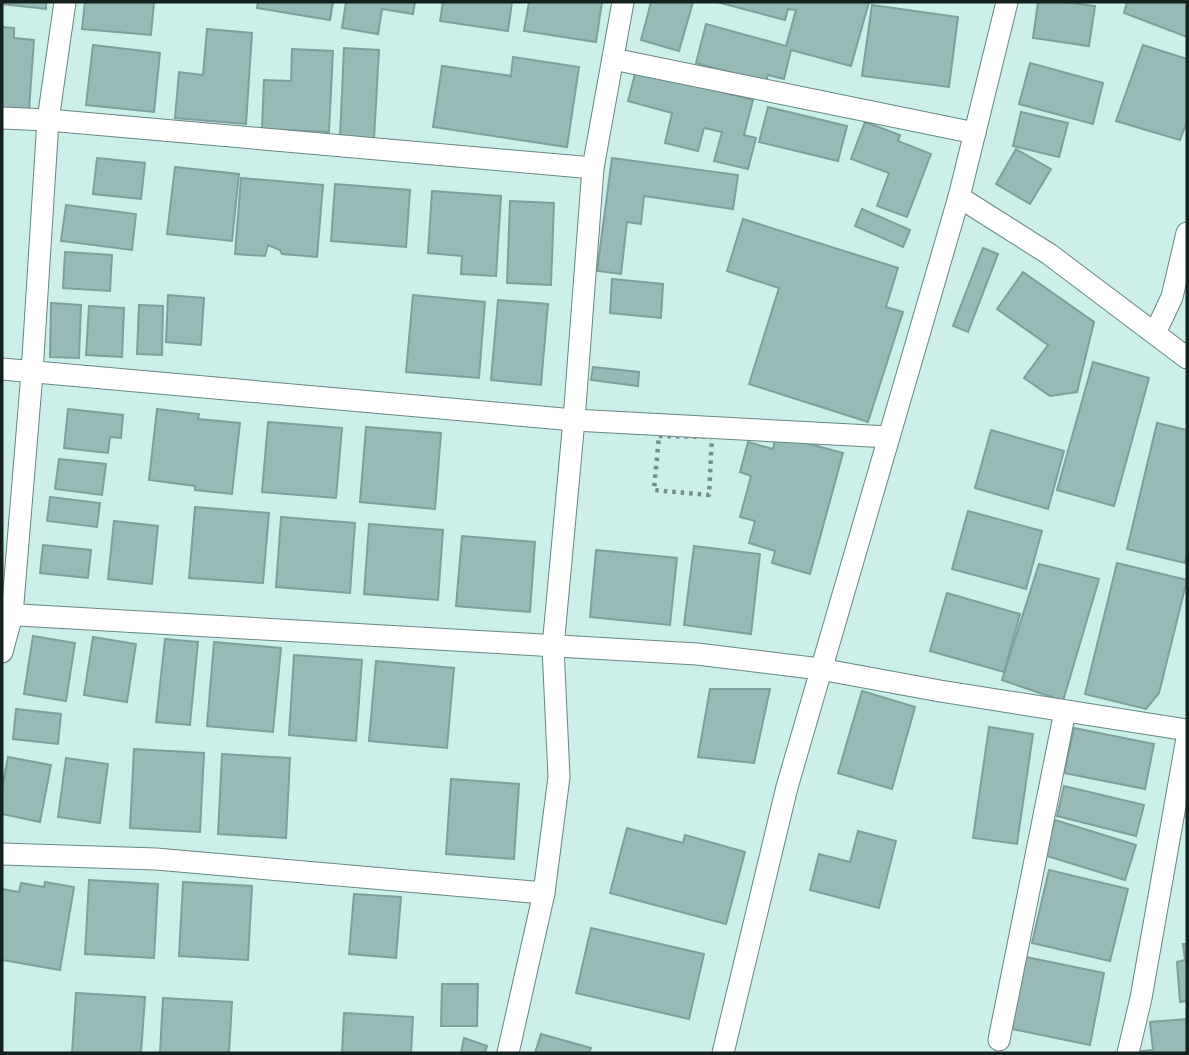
<svg xmlns="http://www.w3.org/2000/svg" width="1189" height="1055" viewBox="0 0 1189 1055" font-family="Overpass,sans-serif">
<rect width="100%" height="100%" fill="#ccefea"/>
<!-- building -->
<g fill="#98bab6" stroke="#7e9f9b" stroke-width="2">
<path d="M2,2H46V9L2,4Z"/>
<path d="M85,2H154L151,35L82,29Z"/>
<path d="M258,2H333L330,20L257,8Z"/>
<path d="M346,2H415L413,14L382,9L378,34L342,28Z"/>
<path d="M443,2H512L508,31L440,21Z"/>
<path d="M529,2H602L596,42L524,31Z"/>
<path d="M651,2H693L679,51L641,40Z"/>
<path d="M717,2H869L851,66L791,50L784,79L768,75L766,82L696,63L706,24L786,46L796,10L788,9L785,20Z"/>
<path d="M1038,2H1065L1095,6L1089,46L1033,38Z"/>
<path d="M1127,2H1187V37L1124,13Z"/>
<path d="M872,5L958,17L949,87L862,76Z"/>
<path d="M2,27L14,28V38L34,40L29,110L2,108Z"/>
<path d="M207,29L252,33L246,124L175,118L179,72L203,75Z"/>
<path d="M93,45L160,53L154,112L86,105Z"/>
<path d="M1143,45L1187,59V121L1180,140L1116,121Z"/>
<path d="M344,48L379,50L374,139L340,137Z"/>
<path d="M292,49L333,51L329,132L262,129L264,80L291,81Z"/>
<path d="M513,57L579,67L567,147L433,127L442,66L511,76Z"/>
<path d="M1030,63L1103,83L1093,124L1019,104Z"/>
<path d="M636,70L753,100L744,135L756,138L748,169L714,161L722,132L704,128L698,151L665,143L672,113L628,101Z"/>
<path d="M768,107L847,126L838,161L759,142Z"/>
<path d="M1021,112L1068,123L1059,157L1013,146Z"/>
<path d="M865,122L900,135L898,141L931,154L907,217L877,206L889,173L851,159Z"/>
<path d="M1016,149L1051,169L1030,204L996,184Z"/>
<path d="M97,158L145,163L141,199L93,194Z"/>
<path d="M612,158L738,175L733,209L644,196L641,224L627,222L621,274L597,271Z"/>
<path d="M175,167L239,174L232,241L167,234Z"/>
<path d="M241,178L323,185L317,257L282,254L280,250L268,245L265,256L235,254Z"/>
<path d="M335,184L410,190L406,247L331,241Z"/>
<path d="M432,191L501,196L496,276L461,274L462,256L428,253Z"/>
<path d="M510,201L554,203L551,285L507,283Z"/>
<path d="M66,205L136,214L132,250L61,241Z"/>
<path d="M862,209L910,230L903,247L855,226Z"/>
<path d="M743,219L898,268L886,307L903,312L868,422L749,384L779,288L727,271Z"/>
<path d="M983,248L998,254L968,332L953,326Z"/>
<path d="M65,252L112,255L110,291L63,288Z"/>
<path d="M1023,272L1094,322L1077,392L1050,396L1024,378L1048,345L997,309Z"/>
<path d="M612,279L663,284L661,318L610,313Z"/>
<path d="M168,295L204,298L201,345L166,342Z"/>
<path d="M413,295L485,302L479,378L406,372Z"/>
<path d="M498,300L548,304L541,385L491,380Z"/>
<path d="M51,303L81,305L79,358L50,357Z"/>
<path d="M139,305L163,306L162,355L137,354Z"/>
<path d="M89,306L124,308L122,357L86,355Z"/>
<path d="M1093,362L1149,378L1114,506L1057,490Z"/>
<path d="M593,367L639,372L638,386L591,380Z"/>
<path d="M68,409L123,415L121,438L110,437L108,453L64,448Z"/>
<path d="M157,409L199,414L198,419L240,423L232,494L195,490V486L149,480Z"/>
<path d="M268,422L342,428L336,498L262,492Z"/>
<path d="M1157,423L1187,430V553L1185,563L1127,549Z"/>
<path d="M366,427L441,433L435,509L360,502Z"/>
<path d="M991,430L1064,451L1048,509L975,488Z"/>
<path d="M776,435L843,453L810,574L772,563L775,551L749,543L755,521L740,517L751,476L740,472L748,442L773,449Z"/>
<path d="M59,459L106,464L102,495L55,489Z"/>
<path d="M50,497L100,503L97,527L47,521Z"/>
<path d="M195,507L269,513L263,583L189,578Z"/>
<path d="M968,511L1042,531L1026,589L952,569Z"/>
<path d="M281,517L355,523L350,593L276,587Z"/>
<path d="M114,521L158,526L152,584L108,579Z"/>
<path d="M369,524L443,530L438,600L364,594Z"/>
<path d="M462,536L535,542L530,612L456,606Z"/>
<path d="M43,545L91,550L88,578L40,573Z"/>
<path d="M694,546L760,554L751,634L684,625Z"/>
<path d="M596,550L677,558L670,625L590,617Z"/>
<path d="M1117,563L1187,580L1159,693L1146,709L1085,694Z"/>
<path d="M1039,564L1099,579L1063,701L1002,680Z"/>
<path d="M947,593L1020,614L1004,672L930,651Z"/>
<path d="M33,636L75,643L66,701L24,694Z"/>
<path d="M93,637L136,644L127,702L84,695Z"/>
<path d="M165,639L198,642L190,725L156,722Z"/>
<path d="M214,642L281,648L273,732L207,726Z"/>
<path d="M294,655L362,660L356,741L289,735Z"/>
<path d="M376,661L454,668L447,748L369,741Z"/>
<path d="M710,689H770L754,763L698,757Z"/>
<path d="M862,691L915,707L892,789L838,773Z"/>
<path d="M16,709L61,714L58,744L13,739Z"/>
<path d="M989,727L1033,734L1017,844L973,838Z"/>
<path d="M1074,728L1154,744L1145,789L1064,773Z"/>
<path d="M134,749L204,753L200,832L130,828Z"/>
<path d="M222,754L290,758L286,838L218,834Z"/>
<path d="M8,757L51,765L40,822L2,814V789Z"/>
<path d="M66,758L108,764L100,823L58,817Z"/>
<path d="M451,779L519,784L514,859L446,854Z"/>
<path d="M1064,786L1144,805L1136,836L1057,816Z"/>
<path d="M1055,820L1136,845L1125,880L1044,855Z"/>
<path d="M627,828L683,843L685,835L745,852L726,924L610,893Z"/>
<path d="M858,831L896,841L879,908L810,890L819,854L850,862Z"/>
<path d="M1049,870L1128,889L1110,961L1032,943Z"/>
<path d="M89,880L158,884L154,958L85,954Z"/>
<path d="M45,882L74,887L60,970L2,960V889L19,892L21,883L44,887Z"/>
<path d="M183,882L252,886L248,960L179,956Z"/>
<path d="M354,894L401,897L396,958L349,954Z"/>
<path d="M591,928L704,954L689,1019L576,993Z"/>
<path d="M1183,944H1187V1001L1180,1002L1177,962L1185,960Z"/>
<path d="M1026,957L1104,973L1090,1045L1012,1029Z"/>
<path d="M442,984H478L477,1026H441Z"/>
<path d="M76,993L145,997L141,1053H72Z"/>
<path d="M163,998L232,1002L229,1053H160Z"/>
<path d="M344,1013L413,1017L411,1053H342Z"/>
<path d="M1187,1019V1053H1142L1141,1051L1153,1050L1150,1022Z"/>
<path d="M541,1034L591,1048L589,1053H535Z"/>
<path d="M464,1038L487,1046L485,1053H461Z"/>
</g>
<g fill="none" stroke-linecap="round" stroke-linejoin="round">
<!-- minor casing -->
<g stroke="#668783" stroke-width="23">
<g id="minor">
<path d="M613,59L975,133"/>
<path d="M2,118L48,120L593,168"/>
<path d="M959,197L1049,254L1187,358"/>
<path d="M1155,333L1172,297L1187,233"/>
<path d="M2,369L574,420L889,437"/>
<path d="M2,614L697,654L820,669L940,691L1187,730"/>
<path d="M2,652L12,615L32,373L48,120L65,2"/>
<path d="M2,854L156,859L544,893"/>
<path d="M999,1040L1065,711"/>
<path d="M508,1053L544,893L559,777L553,647L574,420L593,168L623,2"/>
<path d="M723,1053L787,787L959,197L1007,2"/>
<path d="M1128,1053L1141,998L1187,738"/>
</g>
</g>
<!-- path -->
<path stroke="#768e8b" stroke-width="4.5" stroke-dasharray="3.5 5" stroke-linecap="butt" d="M659,436L712,437L709,495L654,490Z"/>
<!-- minor -->
<use href="#minor" stroke="#fff" stroke-width="21"/>
</g>
<!-- border -->
<rect width="1189" height="1055" fill="none" stroke="#14211f" stroke-width="7"/>
</svg>
